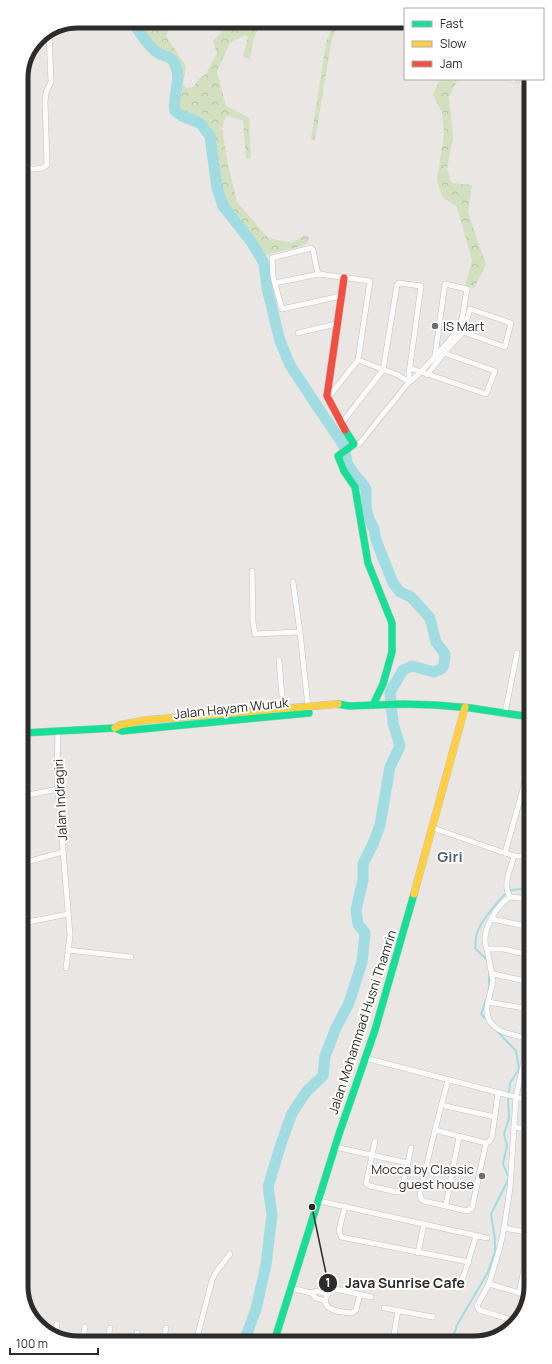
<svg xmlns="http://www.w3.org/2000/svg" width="552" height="1364" viewBox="0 0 552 1364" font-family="Manrope,sans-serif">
<defs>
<pattern id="forest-crowns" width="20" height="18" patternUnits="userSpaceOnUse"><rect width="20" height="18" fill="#d3e0c0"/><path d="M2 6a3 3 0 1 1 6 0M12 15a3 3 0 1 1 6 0" fill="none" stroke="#b5c0a5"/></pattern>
</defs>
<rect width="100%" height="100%" fill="#e9e6e3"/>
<!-- forest -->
<g fill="url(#forest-crowns)">
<path d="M133,21H168L170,27L166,36L186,66L183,84L186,88L193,87L200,78L206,74L217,53L213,41L225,28L245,25L247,21H261L254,38L250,59L243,56L248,37L245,35L230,43L217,71L226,106L249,118L251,157L249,159L246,158L243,120L226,116L222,128L228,165L237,202L268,238L292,243L305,235L309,237L307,243L302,246L261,256L250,240L223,206L217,188L210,136L200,123L182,116L175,111C172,95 183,78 174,62C171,56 163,56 158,53C149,47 138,31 133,21Z"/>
<path d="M334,21H339L331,43L315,140L311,139L326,43Z"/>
<path d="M440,79H458L449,97L453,137L447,169L452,183L472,185L468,212L486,265L474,288L465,286L472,261L457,207L442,197L437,181L444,134L442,112L433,95Z"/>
</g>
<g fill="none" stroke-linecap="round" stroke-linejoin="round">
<!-- stream -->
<g stroke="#a0dce1" stroke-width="2">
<path d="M487,960L475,948C476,943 475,937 477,933C479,924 502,895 509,891C517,887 522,891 530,889"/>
<path d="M489,991V971"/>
<path d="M487,997L481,1014L488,1021"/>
<path d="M452,1340L457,1325L488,1272L495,1252V1240L491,1214L509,1178L503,1164L507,1145L504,1134L509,1118L508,1099L510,1083L519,1069L516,1051L496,1030"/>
</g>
<!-- river -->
<path stroke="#a0dce1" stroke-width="11" d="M133,21C138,31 149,47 158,53C163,56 171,56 174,62C183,78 172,95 175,111L182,116L200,123L210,136L217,188L223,206L250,240L264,263L267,288L280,341L290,365L315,403L340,440L344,446L347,463L354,474L362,483L366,489V508L369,519L374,529L376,540L393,583L400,592L411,597L430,618L436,642L445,654L444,665L441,669L434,672L412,666L403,670L390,692L393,723L400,746L390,767L380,825L373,844L363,864V880L356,910L358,924L365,933L362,962L349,1003L336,1028L325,1056L323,1076L307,1091L292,1113L280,1147L268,1187L272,1214L266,1265L256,1309L244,1342"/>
<!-- street casing -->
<g stroke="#c4c3c3" stroke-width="6">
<g id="street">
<path d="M70,24H96L108,21"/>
<path d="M21,167C29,170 41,170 47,165L45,102L46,92L51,82L49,33"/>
<path d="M275,283L319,274"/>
<path d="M341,296L282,309L273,277L272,258L311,248L313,250L317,270L319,274L370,281L358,360L398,375L409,382L359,444H354"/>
<path d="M470,309L511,323L505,347L463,332Z"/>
<path d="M298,333L336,324"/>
<path d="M410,368L486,394L495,371L444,353L463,332L457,330"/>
<path d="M427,375L444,353"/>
<path d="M409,382C417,378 453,337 458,329C463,322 465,298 467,289L445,284L435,355"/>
<path d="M328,398L358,360"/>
<path d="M341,424L383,370L397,285L399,283L421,286L409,373V382"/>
<path d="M252,571L253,622L255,634L300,632"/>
<path d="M293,582L300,632L308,707"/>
<path d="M279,660L283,708"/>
<path d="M505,713L517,653"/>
<path d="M58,731L57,777L70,935L66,968"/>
<path d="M23,796L58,789"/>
<path d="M433,828L505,853L530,764"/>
<path d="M505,853L514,856H530"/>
<path d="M514,856C511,868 502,885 510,897L530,899"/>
<path d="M23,863L63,852"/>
<path d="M510,897C497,905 479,933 487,949H503L530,955"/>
<path d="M492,919L530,927"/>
<path d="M23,923L68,914"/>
<path d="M487,949L493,981L488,1002L530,1009"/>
<path d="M68,950L131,957"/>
<path d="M493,974L530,982"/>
<path d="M488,1002C481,1030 509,1035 529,1038L530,1032"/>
<path d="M365,1058L531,1101"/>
<path d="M522,1071L530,1073"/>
<path d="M448,1080L435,1130L486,1143L489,1142L492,1137L498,1093"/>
<path d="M441,1105L495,1117"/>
<path d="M514,1127L531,1130"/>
<path d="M435,1130L420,1193L421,1199L424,1201L467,1211L472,1208L486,1143"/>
<path d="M375,1141L366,1184L370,1186L397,1192L400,1191L402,1189L411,1148"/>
<path d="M335,1147L408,1163"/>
<path d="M319,1201L487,1238"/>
<path d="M446,1205L459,1137"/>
<path d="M345,1206L339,1231L341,1237L469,1262"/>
<path d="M504,1228L531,1233"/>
<path d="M418,1253L424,1224"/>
<path d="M489,1284L527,1295L518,1319L512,1320L479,1310L477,1306L489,1284L500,1247L504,1228L510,1188L516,1097L529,1038H530"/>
<path d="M291,1288L311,1293L316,1291L328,1294"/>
<path d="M458,1289L465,1272L476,1236"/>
<path d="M311,1293L316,1298L325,1301"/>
<path d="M519,1293L531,1237"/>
<path d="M360,1294L356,1310L352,1313C336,1312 315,1309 331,1289H336L371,1297"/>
<path d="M384,1308L433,1317"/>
<path d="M55,1336L57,1324"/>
<path d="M349,1341L350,1339L356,1338L371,1341"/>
<path d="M393,1341L398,1310"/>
<path d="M136,1342L137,1333"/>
<path d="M163,1342L166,1328"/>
<path d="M196,1342L212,1280L216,1272L230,1254"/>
<path d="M82,1343L85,1327"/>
<path d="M107,1343L110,1328"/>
</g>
</g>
<!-- fast casing -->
<g stroke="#c4c3c3" stroke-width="8">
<g id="fast">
<path d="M345,430L354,444L338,456L344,471L355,487L368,563L392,623V652L383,684L373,705"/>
<path d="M338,704L349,706L403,704L435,705L471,708L530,717"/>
<path d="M23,733L115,728L122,731L309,713"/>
<path d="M274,1342L339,1134L375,1030L414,894"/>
</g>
</g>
<!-- slow casing -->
<g stroke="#c4c3c3" stroke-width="8">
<g id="slow">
<path d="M115,728L120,725L147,720L338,704"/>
<path d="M414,894L465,707"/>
</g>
</g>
<!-- jam casing -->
<g stroke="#c4c3c3" stroke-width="8">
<path id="jam" d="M344,278L327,396L345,430"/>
</g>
<!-- street -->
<use href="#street" stroke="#fcfbfb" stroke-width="5"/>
<!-- fast -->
<use href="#fast" stroke="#16e098" stroke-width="7"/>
<!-- slow -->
<use href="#slow" stroke="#ffcf43" stroke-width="7"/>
<!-- jam -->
<use href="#jam" stroke="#f24e42" stroke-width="7"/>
<!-- rail casing -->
<g stroke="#dfdfe0" stroke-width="3.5">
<path id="rail" d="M509,79L528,86"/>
</g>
<!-- rail -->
<use href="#rail" stroke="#fff" stroke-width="2" stroke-dasharray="6" stroke-linecap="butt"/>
</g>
<!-- markers -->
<g fill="#6e6d6c" stroke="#fff" stroke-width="1.5">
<circle cx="435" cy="326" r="4"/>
<circle cx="482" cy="1176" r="4"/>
</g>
<g text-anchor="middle" stroke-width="4" stroke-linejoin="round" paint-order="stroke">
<!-- poi labels -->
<g font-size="13" fill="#2c2c2c" stroke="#fff" text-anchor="start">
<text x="443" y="331">IS Mart</text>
<text x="474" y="1174" text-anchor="end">Mocca by Classic<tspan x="474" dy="15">guest house</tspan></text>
</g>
<!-- street labels -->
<g font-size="13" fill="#2c2c2c" stroke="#fff">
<text transform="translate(231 708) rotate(-6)" y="5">Jalan Hayam Wuruk</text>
<text transform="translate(60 800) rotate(-93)" y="5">Jalan Indragiri</text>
<text transform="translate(362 1022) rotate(-72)" y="5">Jalan Mohammad Husni Thamrin</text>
</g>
<!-- quarter labels -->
<g font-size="15" font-weight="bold" fill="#525f78" stroke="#fff">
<text x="450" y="862">Giri</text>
</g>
</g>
<!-- crop -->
<path d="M0 0H552V1364H0ZM78 28H474A50 50 0 0 1 524 78V1286A50 50 0 0 1 474 1336H78A50 50 0 0 1 28 1286V78A50 50 0 0 1 78 28Z" fill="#fff" fill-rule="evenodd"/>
<path fill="none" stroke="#2c2c2c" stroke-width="5" d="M78 28H474A50 50 0 0 1 524 78V1286A50 50 0 0 1 474 1336H78A50 50 0 0 1 28 1286V78A50 50 0 0 1 78 28Z"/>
<!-- callouts -->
<path fill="none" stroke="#2c2c2c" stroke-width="1.5" d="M312 1207L328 1283"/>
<g fill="#2c2c2c" stroke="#fff" stroke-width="1.5">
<circle cx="312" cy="1207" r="4"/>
<circle cx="328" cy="1283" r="10"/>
</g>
<g font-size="12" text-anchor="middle" font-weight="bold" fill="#fff">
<text x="328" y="1287">1</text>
</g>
<g font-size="14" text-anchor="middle" font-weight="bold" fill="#2c2c2c" stroke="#fff" stroke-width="4" stroke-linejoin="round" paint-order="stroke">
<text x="405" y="1288">Java Sunrise Cafe</text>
</g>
<!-- legend -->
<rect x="404" y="8" width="140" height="72" fill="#ffffff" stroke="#ababab"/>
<rect x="412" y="21" width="20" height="6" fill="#16e098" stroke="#ababab"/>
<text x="440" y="28" font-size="12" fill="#2c2c2c">Fast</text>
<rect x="412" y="41" width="20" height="6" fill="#ffcf43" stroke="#ababab"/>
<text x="440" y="48" font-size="12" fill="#2c2c2c">Slow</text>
<rect x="412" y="61" width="20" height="6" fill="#f24e42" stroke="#ababab"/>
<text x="440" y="68" font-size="12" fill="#2c2c2c">Jam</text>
<!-- scale -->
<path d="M10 1348v6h88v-6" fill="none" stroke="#2c2c2c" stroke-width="2"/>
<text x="16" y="1348" font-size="12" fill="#2c2c2c" stroke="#ffffff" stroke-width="3" paint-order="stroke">100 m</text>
</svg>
